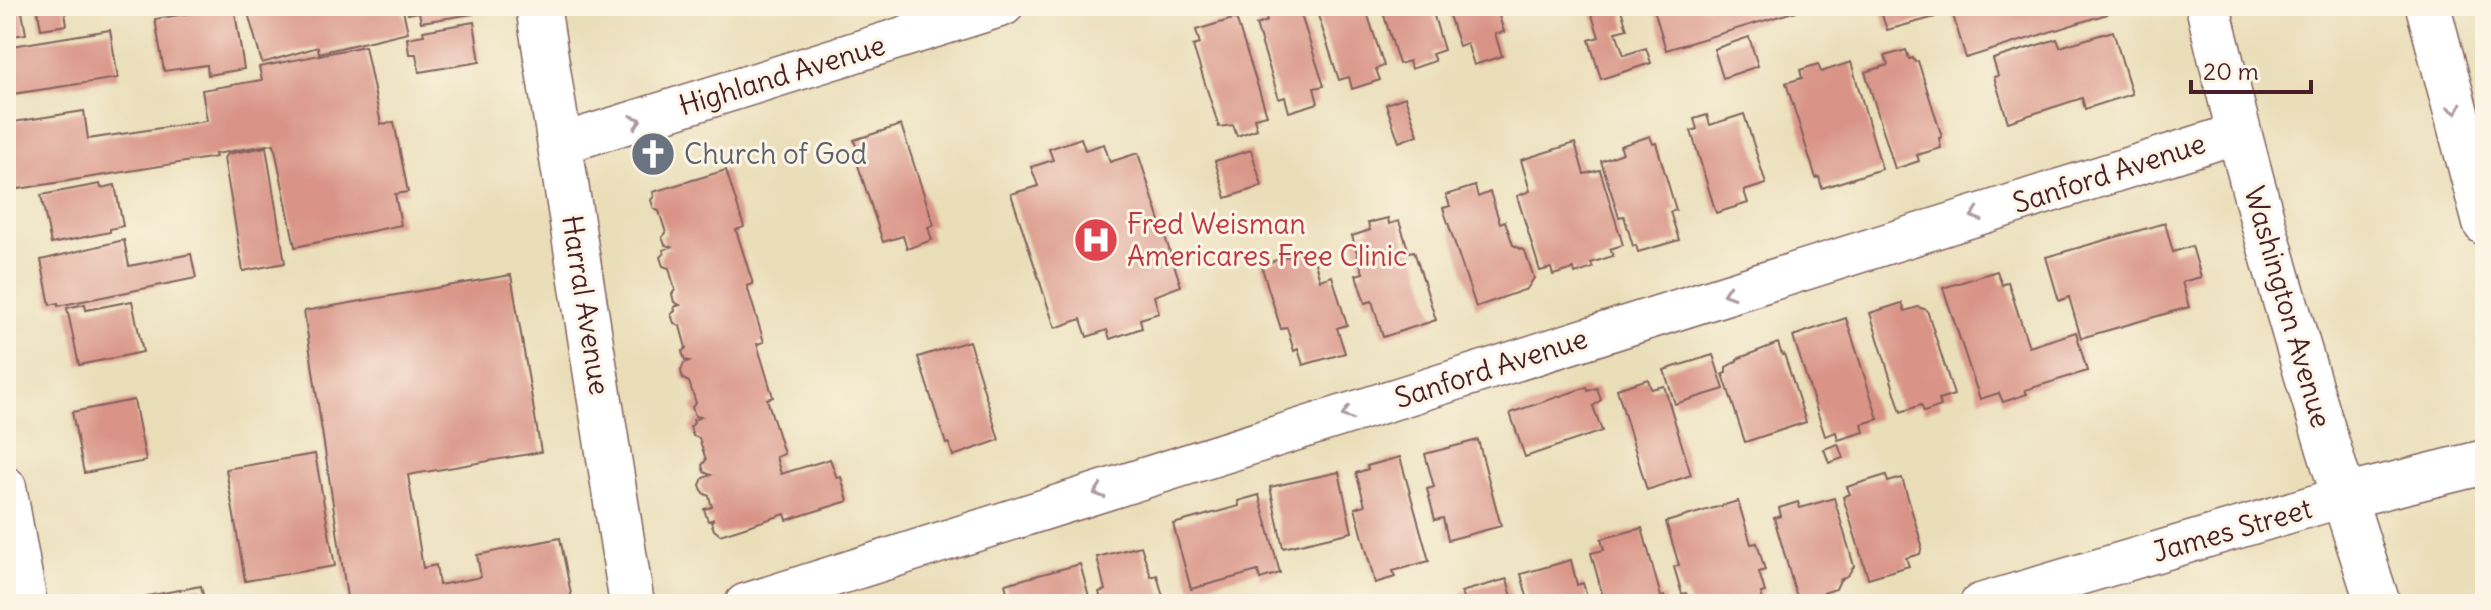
<svg xmlns="http://www.w3.org/2000/svg" width="2491" height="610" viewBox="0 0 2491 610" font-family="Delius,sans-serif">
<rect width="100%" height="100%" fill="#fcf5e5"/>
<filter id="ink" filterUnits="userSpaceOnUse"><feTurbulence type="fractalNoise" baseFrequency=".0125" numOctaves="2"/><feDisplacementMap in="SourceGraphic" scale="16" xChannelSelector="R" yChannelSelector="G"/><feConvolveMatrix kernelMatrix="1 2 1 2 8 2 1 2 1" color-interpolation-filters="sRGB"/></filter>
<filter id="wash" filterUnits="userSpaceOnUse"><feTurbulence type="fractalNoise" baseFrequency=".006" numOctaves="4" result="noise"/><feDisplacementMap in="SourceGraphic" scale="32" xChannelSelector="R" yChannelSelector="G"/><feGaussianBlur stdDeviation="1.8" result="paint"/><feColorMatrix in="noise" values="0 0 0 0 0 0 0 0 0 0 0 0 0 0 0 0 0 1.4 0 .05"/><feComposite in="paint" operator="in"/></filter>
<g filter="url(#wash)">
<rect width="100%" height="100%" fill="#eadeb9"/>
<g id="blocks">
<!-- building -->
<g fill="#d99487">
<path d="M6,6H21L26,34L6,37Z"/>
<path d="M37,6H64L67,25L41,29Z"/>
<path d="M234,6L244,69L208,75L207,65L164,71L155,19Z"/>
<path d="M246,6H402L408,32L319,53L318,47L262,63Z"/>
<path d="M406,6H481L482,10L472,12L473,14L421,22L419,12L408,14Z"/>
<path d="M1274,6H1298L1324,86L1314,88L1318,103L1289,112L1285,97L1279,99L1256,25L1267,21L1264,9Z"/>
<path d="M1315,6H1365L1384,66L1376,69L1380,80L1352,89L1349,77L1339,80Z"/>
<path d="M1381,6H1431L1444,50L1432,54L1435,61L1411,69L1409,61L1399,64Z"/>
<path d="M1446,6H1496L1504,32L1495,34L1502,56L1474,65L1467,43L1459,46Z"/>
<path d="M1589,6H1620L1627,29L1616,32L1624,55L1646,48L1651,63L1601,79L1589,40L1599,37Z"/>
<path d="M1653,6H1810V7L1666,50Z"/>
<path d="M1879,6H1931L1935,17L1887,30Z"/>
<path d="M1970,6H2104L2107,14L1966,58L1952,12Z"/>
<path d="M1236,18L1267,115L1254,118L1257,129L1237,136L1233,125L1219,127L1193,46L1200,44L1196,30Z"/>
<path d="M474,22L480,62L419,72L416,54H409L407,38L424,35L423,31Z"/>
<path d="M110,30L118,78L6,95V71L9,70L6,47Z"/>
<path d="M2113,31L2132,94L2085,109L2082,98L2008,122L1994,77L1998,76L1993,59L2057,39L2060,47Z"/>
<path d="M1749,37L1758,66L1723,78L1714,49Z"/>
<path d="M365,46L381,124L394,122L408,192L395,194L401,225L295,247L274,144L215,154L216,157L18,189L7,123L84,111L88,139L207,121L202,90L262,80L259,67Z"/>
<path d="M1906,50L1909,59L1913,58L1915,62L1918,61L1942,137L1939,138L1941,148L1917,155L1919,161L1895,169L1865,72L1888,65L1885,56Z"/>
<path d="M1851,62L1882,169L1822,188L1819,177L1816,178L1786,83L1802,78L1800,70L1818,64L1821,72Z"/>
<path d="M1405,97L1418,135L1399,142L1386,104Z"/>
<path d="M1744,114L1766,184L1744,191L1748,203L1716,213L1691,131L1697,129L1694,119L1707,115L1710,125Z"/>
<path d="M901,125L934,225L928,227L932,240L907,249L903,236L883,242L854,153L858,152L854,140Z"/>
<path d="M1650,136L1653,144L1656,143L1676,210L1670,212L1679,240L1638,252L1636,245L1633,246L1624,216L1619,217L1601,161L1623,153L1620,146Z"/>
<path d="M1081,138L1085,150L1104,144L1110,162L1138,153L1181,286L1154,296L1159,313L1140,319L1142,328L1110,339L1107,330L1087,337L1081,319L1055,328L1011,194L1038,186L1031,167L1053,160L1049,149Z"/>
<path d="M1575,143L1584,174L1600,170L1623,245L1610,249L1613,256L1591,263L1593,268L1575,274L1574,269L1553,275L1551,268L1540,271L1517,196L1530,191L1521,160Z"/>
<path d="M266,147L285,263L243,271L224,158L227,154Z"/>
<path d="M1251,150L1262,186L1226,198L1215,161Z"/>
<path d="M726,170L744,227L736,230L753,284L747,286L764,342L757,344L773,397L767,399L784,454L776,457L781,474L830,459L837,478L841,477L848,501L787,520L785,514L720,535L714,530L711,522L714,519L708,521L704,509L712,507L709,496L703,493L700,485L703,478L711,475L704,472L702,465L706,460L699,438L693,436L690,427L694,423L693,420L701,417L695,416L692,407L696,403L689,382L683,379L681,371L684,363L689,361L685,360L682,352L686,348L680,326L674,323L671,314L675,311L674,307L680,305L674,302L672,294L675,290L669,268L663,266L660,257L664,253L663,250L671,247L665,245L662,237L666,233L659,211L654,209L651,200L654,196L653,192Z"/>
<path d="M100,184L101,188L115,185L123,226L110,229V232L51,244L41,195Z"/>
<path d="M1475,186L1478,197L1490,192L1500,223L1505,221L1513,245L1525,251L1534,278L1527,289L1476,307L1443,208L1450,206L1446,195Z"/>
<path d="M1388,218L1389,224L1399,221L1409,252L1414,251L1436,320L1383,337L1372,301L1365,303L1356,275L1363,273L1352,236L1370,230L1368,223Z"/>
<path d="M2165,223L2173,252L2192,246L2201,277L2182,282L2189,307L2081,338L2069,297L2059,301L2046,257Z"/>
<path d="M124,240L129,266L191,254L196,278L58,306V303L50,305L41,260Z"/>
<path d="M1311,249L1320,280L1332,276L1347,325L1337,328L1345,353L1303,365L1298,349L1294,351L1287,328L1281,329L1261,265Z"/>
<path d="M1997,271L2002,285L2008,282L2029,347L2076,332L2087,371L2025,390L2027,394L2003,402L1999,393L1980,399L1943,288Z"/>
<path d="M511,275L541,452L408,475L423,568L436,565L439,585L481,577L477,555L560,538L573,604H348L304,311Z"/>
<path d="M132,301L143,352L79,365L67,308L85,304L86,310Z"/>
<path d="M1902,303L1905,311L1918,307L1927,310L1954,395L1939,400L1941,406L1924,412L1921,405L1901,412L1870,313Z"/>
<path d="M1846,318L1878,419L1862,424L1864,432L1838,440L1836,432L1825,436L1793,336Z"/>
<path d="M969,341L999,440L953,456L949,443L946,444L918,357Z"/>
<path d="M1778,343L1782,355L1784,354L1806,422L1745,442L1723,374L1726,373V367L1737,361V359Z"/>
<path d="M1713,355L1724,389L1675,404L1664,370Z"/>
<path d="M1648,379L1651,389L1664,386L1691,475L1647,490L1617,389Z"/>
<path d="M1587,387L1588,391L1597,388L1601,400L1593,406L1602,431L1525,457L1510,413Z"/>
<path d="M134,400L146,461L84,473L72,412Z"/>
<path d="M1478,440L1501,526L1448,540L1443,518L1435,520L1427,489L1434,487L1425,454Z"/>
<path d="M1838,444L1843,458L1829,463L1824,449Z"/>
<path d="M315,454L335,566L245,581L226,469Z"/>
<path d="M1400,457L1429,561L1393,571L1395,577L1375,583L1355,508L1365,505L1356,473L1368,469L1367,466Z"/>
<path d="M1339,472L1352,532L1283,548L1270,487Z"/>
<path d="M1886,475L1888,482L1902,478L1922,545L1920,554L1906,558L1909,566L1868,578L1843,497L1850,494L1847,487Z"/>
<path d="M1259,495L1280,573L1260,579L1258,571L1191,589L1173,524L1239,506L1238,501Z"/>
<path d="M1834,498L1854,566L1848,575L1840,580L1836,589L1798,601L1774,518L1781,516L1779,508L1798,502L1800,508Z"/>
<path d="M1738,501L1751,544L1757,543L1765,570L1759,572L1765,592L1761,593L1764,604H1690L1686,593L1682,594L1674,567L1679,565L1666,522Z"/>
<path d="M1642,528L1661,597L1664,596L1666,604H1605L1591,553L1604,550L1601,539Z"/>
<path d="M1141,546L1151,577L1157,575L1165,604H1102L1099,592L1105,590L1097,557Z"/>
<path d="M1571,560L1577,585L1583,583L1589,604H1529L1521,574Z"/>
<path d="M1080,564L1091,604H1010L1005,584Z"/>
<path d="M1507,579L1514,604H1465L1461,592Z"/>
<path d="M201,586L205,604H149L147,596Z"/>
</g>
</g>
</g>
<g filter="url(#ink)">
<use href="#blocks" fill-opacity="0" stroke="#82625d" stroke-width="2"/>
<g fill="none" stroke-linecap="round" stroke-linejoin="round">
<!-- street casing -->
<g stroke="#82625d" stroke-width="43">
<g id="street">
<path d="M561,144L1003,6"/>
<path d="M6,487L27,604"/>
<path d="M745,604L2238,133"/>
<path d="M1980,604L2343,497"/>
</g>
</g>
<!-- secondary casing -->
<g stroke="#82625d" stroke-width="47">
<g id="secondary">
<path d="M538,6L632,604"/>
<path d="M2208,6C2255,208 2314,407 2378,604"/>
<path d="M2343,497L2485,462"/>
</g>
</g>
<!-- highway casing -->
<g stroke="#82625d" stroke-width="47">
<path id="highway" d="M2428,6L2485,223"/>
</g>
<!-- street -->
<use href="#street" stroke="#fff" stroke-width="40"/>
<!-- secondary -->
<use href="#secondary" stroke="#fff" stroke-width="44"/>
<!-- highway -->
<use href="#highway" stroke="#fff" stroke-width="44"/>
</g>
<!-- one-way arrows -->
<defs><path id="oneway-chevron" d="M-2-3.5L2.5 0L-2 3.5" fill="none" stroke-width="1.6" stroke-linecap="round" stroke-linejoin="round" transform="scale(2)"/></defs>
<g stroke="#ae9aa0">
<use href="#oneway-chevron" transform="translate(2455 109) rotate(75)"/>
<use href="#oneway-chevron" transform="translate(636 121) rotate(-17)"/>
<use href="#oneway-chevron" transform="translate(1976 215) rotate(162)"/>
<use href="#oneway-chevron" transform="translate(1728 293) rotate(162)"/>
<use href="#oneway-chevron" transform="translate(1347 414) rotate(162)"/>
<use href="#oneway-chevron" transform="translate(1099 492) rotate(162)"/>
</g>
</g>
<!-- icons -->
<defs>
<g id="church-disc" transform="scale(2.3)"><circle r="9.5" fill="#6b7280" stroke="#fcf5e5"/><path d="M-1.2-6h2.4v3.5h3.3v2.4h-3.3V6h-2.4V-.1h-3.3v-2.4h3.3Z" fill="#fff"/></g>
<g id="hospital-disc" transform="scale(2.3)"><circle r="9.5" fill="#e0444e" stroke="#fcf5e5"/><path d="M-5-5h3v3.5h4V-5h3V5h-3V1.5h-4V5h-3Z" fill="#fff"/></g>
</defs>
<g fill-rule="evenodd">
<use href="#church-disc" x="653" y="154"/>
<use href="#hospital-disc" x="1096" y="240"/>
</g>
<g text-anchor="middle" stroke-width="6" stroke-linejoin="round" paint-order="stroke">
<!-- street labels -->
<g font-size="28" fill="#4a1f2b" stroke="#fcf5e5">
<text transform="translate(782 75) rotate(-17)" y="10">Highland Avenue</text>
<text transform="translate(2109 173) rotate(-18)" y="10">Sanford Avenue</text>
<text transform="translate(586 305) rotate(81)" y="10">Harral Avenue</text>
<text transform="translate(2288 307) rotate(74)" y="10">Washington Avenue</text>
<text transform="translate(1491 368) rotate(-18)" y="10">Sanford Avenue</text>
<text transform="translate(2232 530) rotate(-16)" y="10">James Street</text>
</g>
<!-- worship labels -->
<g font-size="28" fill="#5b616d" stroke="#fcf5e5" text-anchor="start">
<text x="684" y="164">Church of God</text>
</g>
<!-- health labels -->
<g font-size="28" fill="#be3a42" stroke="#fcf5e5" text-anchor="start">
<text x="1127" y="234">Fred Weisman<tspan x="1127" dy="32">Americares Free Clinic</tspan></text>
</g>
</g>
<!-- margin -->
<rect width="2491" height="610" fill="none" stroke="#fcf5e5" stroke-width="32"/>
<!-- scale -->
<path d="M2191 80v12h120v-12" fill="none" stroke="#4a1f2b" stroke-width="4"/>
<text x="2203" y="80" font-size="24" fill="#4a1f2b" stroke="#fcf5e5" stroke-width="6" paint-order="stroke">20 m</text>
</svg>
